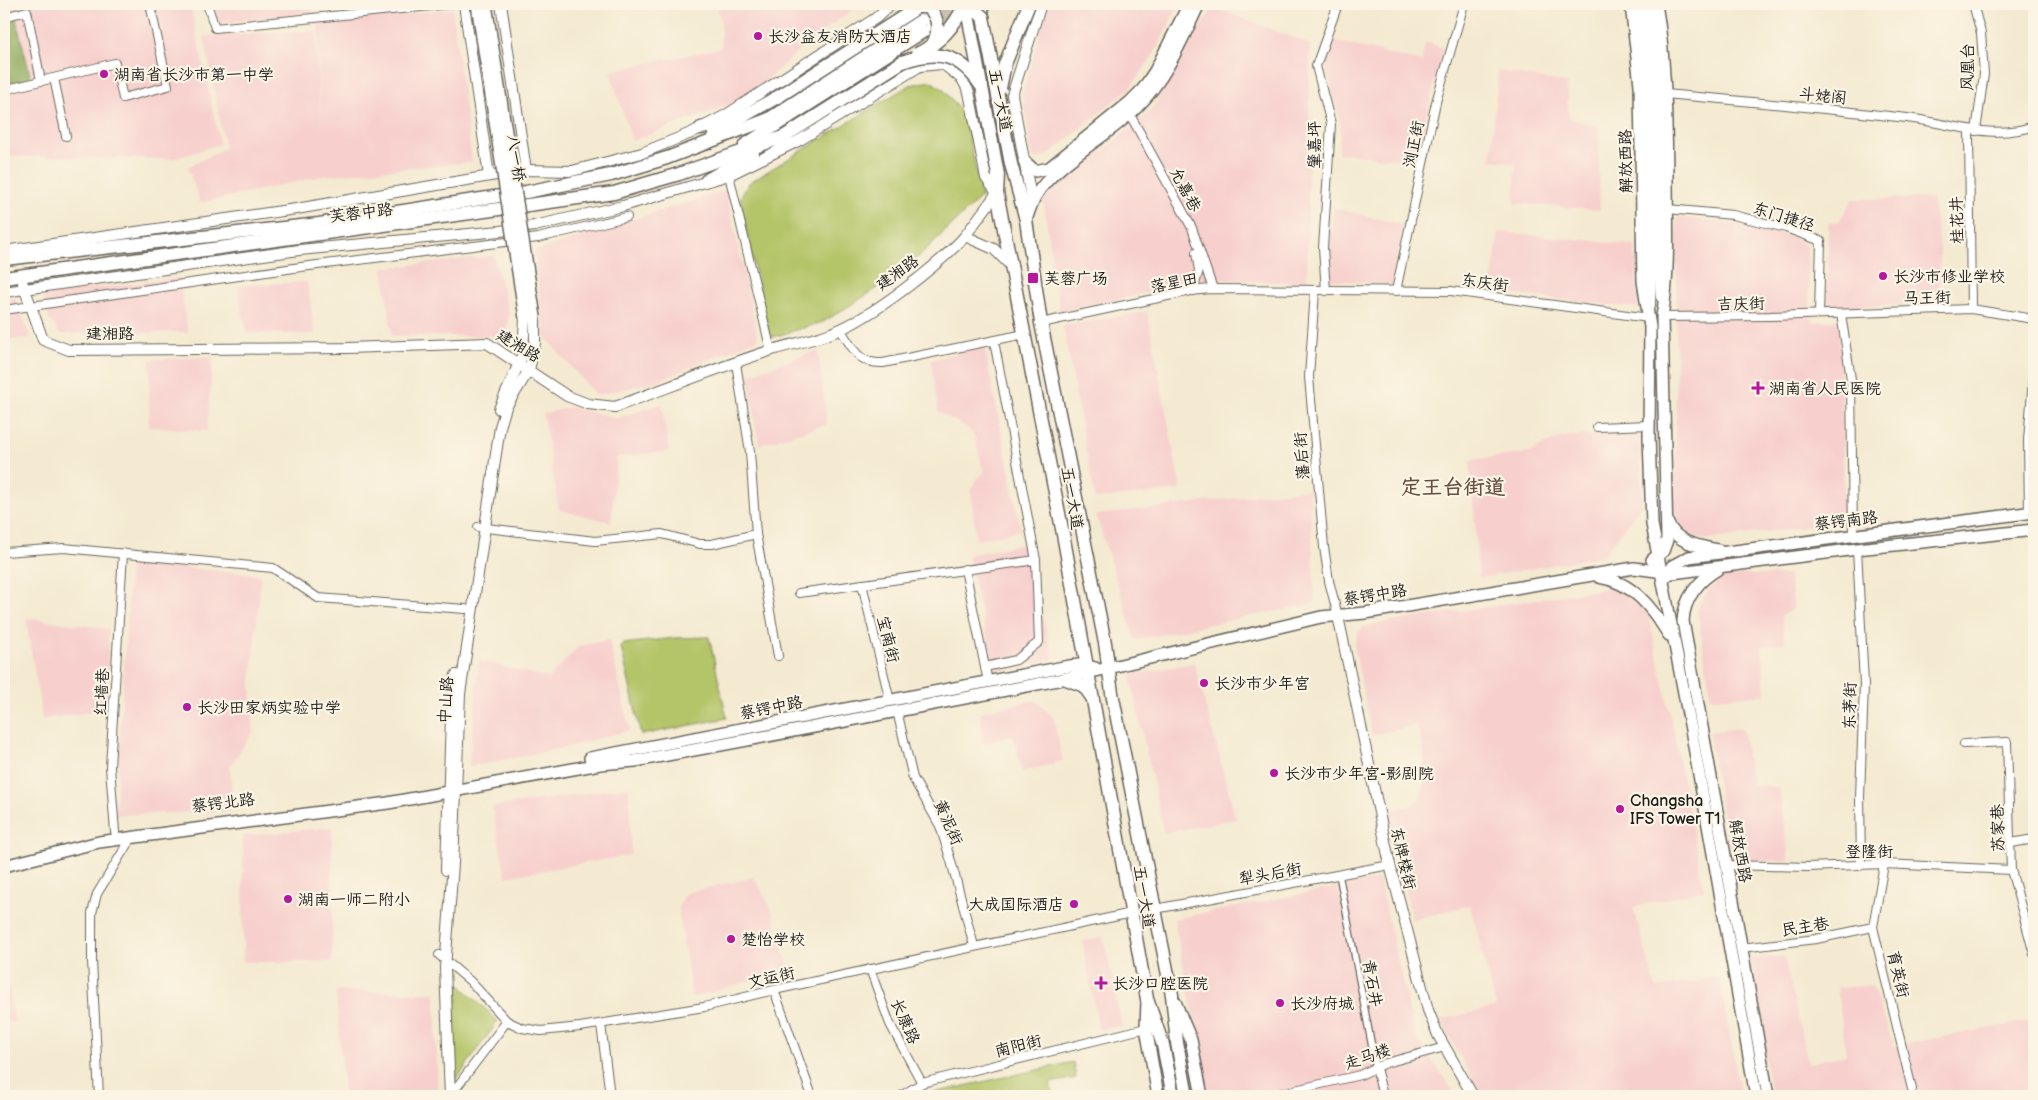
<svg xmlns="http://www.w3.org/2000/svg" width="2038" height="1100" viewBox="0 0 2038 1100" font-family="'Balsamiq Sans','LXGW WenKai TC',sans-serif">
<rect width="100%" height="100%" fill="#fcf5e5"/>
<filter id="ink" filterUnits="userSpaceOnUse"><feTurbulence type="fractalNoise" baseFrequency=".02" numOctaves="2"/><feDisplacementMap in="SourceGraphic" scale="10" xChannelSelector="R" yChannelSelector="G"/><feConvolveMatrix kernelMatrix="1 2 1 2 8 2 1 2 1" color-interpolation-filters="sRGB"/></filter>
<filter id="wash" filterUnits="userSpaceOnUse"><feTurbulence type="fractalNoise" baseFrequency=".0096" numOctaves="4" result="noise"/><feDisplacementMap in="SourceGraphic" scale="20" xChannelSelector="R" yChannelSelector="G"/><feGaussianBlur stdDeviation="1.12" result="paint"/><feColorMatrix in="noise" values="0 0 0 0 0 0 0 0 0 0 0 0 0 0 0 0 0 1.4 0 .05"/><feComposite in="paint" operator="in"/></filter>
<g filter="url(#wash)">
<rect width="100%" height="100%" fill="#f4ead1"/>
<!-- built -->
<g fill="#f7d0cd">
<path d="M4,4H190L220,144L174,159L4,156Z"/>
<path d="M210,4H313L314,13L217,24Z"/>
<path d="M724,4H861L812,39L745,99L632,141L610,71L721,48V23L717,9Z"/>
<path d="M1049,4H1179L1154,54L1130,88L1051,153L1045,157L1035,159L1032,155L1022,94Z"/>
<path d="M1213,7L1310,44L1307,283L1207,279L1060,313L1043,199L1150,112Z"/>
<path d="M452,9L472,162L323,176L200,203L188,167L225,148L204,36L316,31L321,135L318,22Z"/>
<path d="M1334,41L1422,62L1425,42L1443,48L1416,161L1338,153L1341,127L1325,64Z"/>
<path d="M1498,71L1567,83L1569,118L1598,126L1600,210L1514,203L1516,164L1491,160Z"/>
<path d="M726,190L758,339L656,382L596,395L544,336L534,251Z"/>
<path d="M1932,198L1940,248L1939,303L1827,308L1828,223L1839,221L1853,199Z"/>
<path d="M1334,208L1403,225L1393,285L1324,279Z"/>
<path d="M1677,217L1752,226L1794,237L1807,247L1810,309L1814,322L1834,320L1839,325L1845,522L1704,540L1689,535L1680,523L1675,509Z"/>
<path d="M1499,232L1635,245L1638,308L1490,292Z"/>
<path d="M494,256L509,314L506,336H392L383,268Z"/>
<path d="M179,277L188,332L60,334L49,319L43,295Z"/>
<path d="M307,282L315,334L247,333L237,286Z"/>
<path d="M15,297L31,338L4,340V299Z"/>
<path d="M1147,311L1181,490L1095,499L1063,326Z"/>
<path d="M984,345L1021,530L976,540L971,492L975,481L984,473L975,438L968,428L938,412L931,360Z"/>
<path d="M818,350L827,424L759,445L748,375Z"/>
<path d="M213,356L207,431L149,427L150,360Z"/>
<path d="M662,404L669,451L617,457L611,522L559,510L543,414L569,407L617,418Z"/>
<path d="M1640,431L1642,504L1603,556L1479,578L1470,460L1528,453L1561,437Z"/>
<path d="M1310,489L1315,603L1135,640L1096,515Z"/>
<path d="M1023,544L1054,659L994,671L968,555Z"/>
<path d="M136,563L261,575L251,682L253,732L230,766L233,811L115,815L130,565Z"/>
<path d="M1723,575H1789L1794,609L1781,615L1785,643L1762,646L1765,695L1711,698L1697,609L1709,590Z"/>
<path d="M1610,588L1630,595L1644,609L1649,617L1673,728L1704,890L1633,907L1656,988L1719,977L1741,1096H1482L1440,1020L1496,1007L1470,905L1412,920L1387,811L1413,805L1420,798L1424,783V752L1417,725L1372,735L1354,647L1358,632L1363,627L1375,624Z"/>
<path d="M26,618L109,629L106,710L42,719Z"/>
<path d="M609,640L630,730L562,748L469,767L479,661L549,678L579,646Z"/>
<path d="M1194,663L1236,819L1164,833L1130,675Z"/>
<path d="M1035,700L1053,717L1063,761L1022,772L1013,735L983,744L980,712Z"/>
<path d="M1742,728L1752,784L1779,788L1789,861L1731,860L1708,732Z"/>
<path d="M629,787L631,855L506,877L492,807Z"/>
<path d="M332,827V962H243V836Z"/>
<path d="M754,877L771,908L789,969L692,998L678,907L686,893Z"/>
<path d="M1379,879L1415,1036L1457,1096H1209L1174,919Z"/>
<path d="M1103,936L1122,1026L1099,1030L1082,941Z"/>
<path d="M1784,956L1808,1063L1846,1055L1837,988L1872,985L1894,1046L2034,1020V1096H1771L1749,959Z"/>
<path d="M4,967L15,1022H4Z"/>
<path d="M336,991L435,993L438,1096H344Z"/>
</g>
<!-- green -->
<g fill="#b4c467" stroke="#687042">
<path d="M930,81L943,89L965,116L981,197L916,259L870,293L823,322L770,338L740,201L743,191L750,182L910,85Z"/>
<path d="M709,637L727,718L641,735L621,647L623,644L675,638Z"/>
<path d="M447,973L498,1021L454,1083Z"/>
<path d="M1073,1062L1076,1078L1050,1083L1053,1096H919Z"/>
</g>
<!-- forest -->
<path fill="#8faa5c" stroke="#56633c" d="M16,19L31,78L4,85V22Z"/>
</g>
<g filter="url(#ink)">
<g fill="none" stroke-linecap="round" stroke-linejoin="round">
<!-- primary-tunnel -->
<g stroke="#c9c1ad" stroke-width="12" stroke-dasharray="12 6" stroke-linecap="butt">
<path d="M925,19L948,4"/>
<path d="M928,28L965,4"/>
</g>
<!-- pedestrian casing -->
<g stroke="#68645b" stroke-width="8">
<path id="pedestrian" d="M1339,874L1376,1068"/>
</g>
<!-- minor casing -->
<g stroke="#68645b" stroke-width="10">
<g id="minor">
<path d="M207,4L215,28L450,4"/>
<path d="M1973,4L1981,33L1984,74L1976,131"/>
<path d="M4,17L27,11L41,81L54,78L66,136"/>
<path d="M4,90L115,63L123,98L168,86L150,4"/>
<path d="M1665,94C1746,101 1827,109 1907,118C1950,123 1991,141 2034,126"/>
<path d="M1128,111L1192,228L1213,289"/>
<path d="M1969,130L1971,309"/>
<path d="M729,175L771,351"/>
<path d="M1667,209L1733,215L1786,228L1821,241L1819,314"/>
<path d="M1193,291L1199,270L1196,253"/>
<path d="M1315,291L1309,377L1324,547L1329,581L1338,616"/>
<path d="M1326,291L1323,248L1331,124L1316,66L1338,4"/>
<path d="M1396,291L1436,102L1464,4"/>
<path d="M4,310L301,267L538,238L627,217"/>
<path d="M1841,314L1851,379L1853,535"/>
<path d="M1662,317L1770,316L1971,309L2034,319"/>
<path d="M1041,323L1191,291L1210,289L1451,291L1649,318"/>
<path d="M840,329C853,348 857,364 883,363L1025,334"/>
<path d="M736,363L750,452L756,534L778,656"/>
<path d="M1597,427L1649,425"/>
<path d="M2029,513L2028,440L2034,367"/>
<path d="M478,527L595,541L662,534L700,544H712L756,534"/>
<path d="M1857,549L1864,684L1860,797L1861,865"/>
<path d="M4,552L64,548L273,568L318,598L465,609"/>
<path d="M965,569L988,682"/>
<path d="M862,584L890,701"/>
<path d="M799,593L1036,560"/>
<path d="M985,667L1016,660L1039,642L1036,560L994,341"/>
<path d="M897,711L913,778L940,826L951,861L974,946"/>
<path d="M1964,744L2007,742L2011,870L2034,954"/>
<path d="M115,832L110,767L123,553"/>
<path d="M2011,843L2034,839"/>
<path d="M1884,864L1873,927L1912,1089"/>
<path d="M1727,865L1808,867L1884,864L2011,870"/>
<path d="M1155,909L1390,865"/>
<path d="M1741,948L1816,939L1873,927"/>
<path d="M439,955L470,981L507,1021"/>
<path d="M870,969L890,1024L922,1083"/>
<path d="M774,990L812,1096"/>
<path d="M601,1024L610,1096"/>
<path d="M1376,1068L1383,1096"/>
<path d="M99,1096L92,961V913L97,894L131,838"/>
<path d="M450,1096L507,1021L522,1028L541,1031L580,1027L704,1007L774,990L1132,913"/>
<path d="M901,1096L922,1083L1146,1028"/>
<path d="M1269,1096L1360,1075L1386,1063L1445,1047"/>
</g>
</g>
<!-- tertiary casing -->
<g stroke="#68645b" stroke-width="12">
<g id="tertiary">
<path d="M464,4L489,176"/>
<path d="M501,4L526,170"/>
<path d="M1639,4C1648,61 1649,117 1650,175C1651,218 1652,261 1650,305"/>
<path d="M1647,4C1663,101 1655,199 1661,297"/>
<path d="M927,7L934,39"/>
<path d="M1032,203L1012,95L1041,4"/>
<path d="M4,251L296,209L526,170L572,171L642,153L691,133L726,115L876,18L891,4"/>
<path d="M23,284L43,340L69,350L348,348L487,343L567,396L588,404L615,407C667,388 719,367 772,350C792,344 814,340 834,332C872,317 938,266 965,236"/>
<path d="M4,292L299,250L500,231L534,226L623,206L729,175L800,140L920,66L941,64L947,67L962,79L969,92L986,178L997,193L965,236L994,249L1011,266"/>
<path d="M499,409L523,354L525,318"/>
<path d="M1338,616L1390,865L1428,1010L1438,1035L1473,1096"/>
<path d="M446,870L451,717L456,675"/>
<path d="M450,1096L445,968L453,864L460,694L500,427L506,407L529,370L535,343V317"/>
</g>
</g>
<!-- secondary casing -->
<g stroke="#68645b" stroke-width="14">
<g id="secondary">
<path d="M1631,4L1640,85L1643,281L1650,327L1649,436L1652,524L1692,735L1756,1096"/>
<path d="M1024,161L1035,171L1049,168L1130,102L1143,89L1155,71L1189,4"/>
<path d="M1026,220C1029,212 1031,203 1036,195C1056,163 1108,136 1136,108C1165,80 1182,40 1199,4"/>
<path d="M1667,522C1676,543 1697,546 1718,550"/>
<path d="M1652,560L1663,551L1667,540L1662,317C1670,270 1667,223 1667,176C1666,118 1666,61 1656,4"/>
<path d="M1718,569C1699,580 1684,598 1683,621L1768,1096"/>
<path d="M1599,577C1633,582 1652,608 1669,635"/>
<path d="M1666,577L1672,566L1689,557L2034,512"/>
<path d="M1065,679L1083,686L1091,697"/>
<path d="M590,758L1069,666L1079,665L1095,668"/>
<path d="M4,866L99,842L388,803L600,764L635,761L747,740L1058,680L1321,617L1365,613L1634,568L1672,573L1857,549L2034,530"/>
<path d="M1147,1001L1146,1028L1158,1096"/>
<path d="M1175,1002L1191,1040L1202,1096"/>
</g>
</g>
<!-- primary casing -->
<g stroke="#68645b" stroke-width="15">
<g id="primary">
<path d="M981,4L983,17"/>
<path d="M982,87L998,175L997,193L1063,534L1147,999L1163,1045L1173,1096"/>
<path d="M701,128L728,123"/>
<path d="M714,136L733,122L781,95L923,4"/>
<path d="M777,141L902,62"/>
<path d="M745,145L924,31"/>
<path d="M1011,164L1026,220L1041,323L1105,643L1112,693L1172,995L1177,1043L1187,1096"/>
<path d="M707,180L753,154"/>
<path d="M4,259L319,224L526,192L611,175L667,158L769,119L922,20"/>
<path d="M4,278L614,193L679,174L783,137"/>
</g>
</g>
<!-- pedestrian -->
<use href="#pedestrian" stroke="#fff" stroke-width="5.5"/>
<!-- minor -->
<use href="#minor" stroke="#fff" stroke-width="8"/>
<!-- tertiary -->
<use href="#tertiary" stroke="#fff" stroke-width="10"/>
<!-- secondary -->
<use href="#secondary" stroke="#fff" stroke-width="11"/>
<!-- primary -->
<use href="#primary" stroke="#fff" stroke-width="12"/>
<!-- secondary-bridge casing -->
<g stroke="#68645b" stroke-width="14" stroke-linecap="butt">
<g id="secondary-bridge">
<path d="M477,4L525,318"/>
<path d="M486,4L535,317"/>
</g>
</g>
<!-- primary-bridge casing -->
<g stroke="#68645b" stroke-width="15" stroke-linecap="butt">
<g id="primary-bridge">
<path d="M966,4L981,85"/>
<path d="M968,4L983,17L1011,164"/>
<path d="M918,7H928C940,18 939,33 932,46"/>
<path d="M917,54C941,42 954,27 965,4"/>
<path d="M902,62C938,49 960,54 982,87"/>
<path d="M1000,88L1005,64L1029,4"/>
</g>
</g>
<!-- secondary-bridge -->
<use href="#secondary-bridge" stroke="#fff" stroke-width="11"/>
<!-- primary-bridge -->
<use href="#primary-bridge" stroke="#fff" stroke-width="12"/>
</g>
</g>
<!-- markers -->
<g fill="#b5179e" stroke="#fcf5e5" stroke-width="2">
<circle cx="758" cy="36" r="5"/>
<circle cx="104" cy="74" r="5"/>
<circle cx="1883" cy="276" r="5"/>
<rect x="1027" y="272" width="12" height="12" rx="2.5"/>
<path d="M1755.5 380.5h5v5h5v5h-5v5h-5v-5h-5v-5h5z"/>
<circle cx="1204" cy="683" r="5"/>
<circle cx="187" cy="707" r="5"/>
<circle cx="1274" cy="773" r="5"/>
<circle cx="1620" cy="809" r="5"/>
<circle cx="288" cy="899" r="5"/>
<circle cx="1074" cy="904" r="5"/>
<circle cx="731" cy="939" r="5"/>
<path d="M1098.5 975.5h5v5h5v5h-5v5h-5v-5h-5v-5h5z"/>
<circle cx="1280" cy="1003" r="5"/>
</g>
<g text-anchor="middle" stroke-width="4.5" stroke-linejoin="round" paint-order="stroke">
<!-- poi labels -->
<g font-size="16" fill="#1c1c1c" stroke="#fcf5e5" text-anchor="start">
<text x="768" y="42">长沙益友消防大酒店</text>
<text x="114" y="80">湖南省长沙市第一中学</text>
<text x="1893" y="282">长沙市修业学校</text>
<text x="1044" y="284">芙蓉广场</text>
<text x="1769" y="394">湖南省人民医院</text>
<text x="1214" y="689">长沙市少年宫</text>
<text x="197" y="713">长沙田家炳实验中学</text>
<text x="1284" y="779">长沙市少年宫-影剧院</text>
<text x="1630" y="806">Changsha<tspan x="1630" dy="18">IFS Tower T1</tspan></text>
<text x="298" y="905">湖南一师二附小</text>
<text x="1064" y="910" text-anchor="end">大成国际酒店</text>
<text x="741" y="945">楚怡学校</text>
<text x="1112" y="989">长沙口腔医院</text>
<text x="1290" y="1009">长沙府城</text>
</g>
<!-- street labels -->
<g font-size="16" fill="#1c1c1c" stroke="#fcf5e5">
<text transform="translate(1967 67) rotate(-90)" y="6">风凰台</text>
<text transform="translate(1823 95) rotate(6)" y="6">斗姥阁</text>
<text transform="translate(1001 100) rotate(79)" y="6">五一大道</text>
<text transform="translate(1413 144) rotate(-78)" y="6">浏正街</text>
<text transform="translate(1314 145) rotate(-90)" y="6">肇嘉坪</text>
<text transform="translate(517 158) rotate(81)" y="6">八一桥</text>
<text transform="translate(1625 161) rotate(-91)" y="6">解放西路</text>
<text transform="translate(1186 189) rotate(62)" y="6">允嘉巷</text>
<text transform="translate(361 212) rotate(-7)" y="6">芙蓉中路</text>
<text transform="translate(1784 216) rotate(17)" y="6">东门捷径</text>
<text transform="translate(1956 220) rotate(-91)" y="6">桂花井</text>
<text transform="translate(897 272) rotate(-36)" y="6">建湘路</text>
<text transform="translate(1174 282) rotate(-11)" y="6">落星田</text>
<text transform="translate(1485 282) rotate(8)" y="6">东庆街</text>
<text transform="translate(1927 297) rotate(-1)" y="6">马王街</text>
<text transform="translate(1741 303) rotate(-1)" y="6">吉庆街</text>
<text x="110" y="339">建湘路</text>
<text transform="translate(519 345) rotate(31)" y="6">建湘路</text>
<text transform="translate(1301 456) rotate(-94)" y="6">藩后街</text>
<text transform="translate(1073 498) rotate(80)" y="6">五一大道</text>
<text transform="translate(1846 520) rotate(-7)" y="6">蔡锷南路</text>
<text transform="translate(1375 594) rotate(-9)" y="6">蔡锷中路</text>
<text transform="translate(889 639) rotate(76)" y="6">宝南街</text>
<text transform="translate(101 692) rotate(-87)" y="6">红墙巷</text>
<text transform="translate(445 700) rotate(-86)" y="6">中山路</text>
<text transform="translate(1849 706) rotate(-89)" y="6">东茅街</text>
<text transform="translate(771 707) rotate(-11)" y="6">蔡锷中路</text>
<text transform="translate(223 802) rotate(-7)" y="6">蔡锷北路</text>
<text transform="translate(949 822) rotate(66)" y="6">黄泥街</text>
<text transform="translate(1997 828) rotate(-91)" y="6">苏家巷</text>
<text transform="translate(1741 851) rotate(80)" y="6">解放西路</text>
<text x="1869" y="857">登隆街</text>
<text transform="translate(1404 858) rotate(77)" y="6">东牌楼街</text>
<text transform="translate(1270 873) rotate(-10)" y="6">犁头后街</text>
<text transform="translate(1145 897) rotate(81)" y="6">五一大道</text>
<text transform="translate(1805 926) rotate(-9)" y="6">民主巷</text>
<text transform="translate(1899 974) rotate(77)" y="6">育英街</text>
<text transform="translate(771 977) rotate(-13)" y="6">文运街</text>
<text transform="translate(1373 983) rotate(80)" y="6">青石井</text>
<text transform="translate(906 1021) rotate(66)" y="6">长康路</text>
<text transform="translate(1018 1045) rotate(-14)" y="6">南阳街</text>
<text transform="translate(1367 1056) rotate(-19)" y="6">走马楼</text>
</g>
<!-- district labels -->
<g font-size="21" font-weight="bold" fill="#664e42" stroke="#fcf5e5">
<text x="1453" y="494">定王台街道</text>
</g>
</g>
<!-- margin -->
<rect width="2038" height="1100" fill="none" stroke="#fcf5e5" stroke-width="20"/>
</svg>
